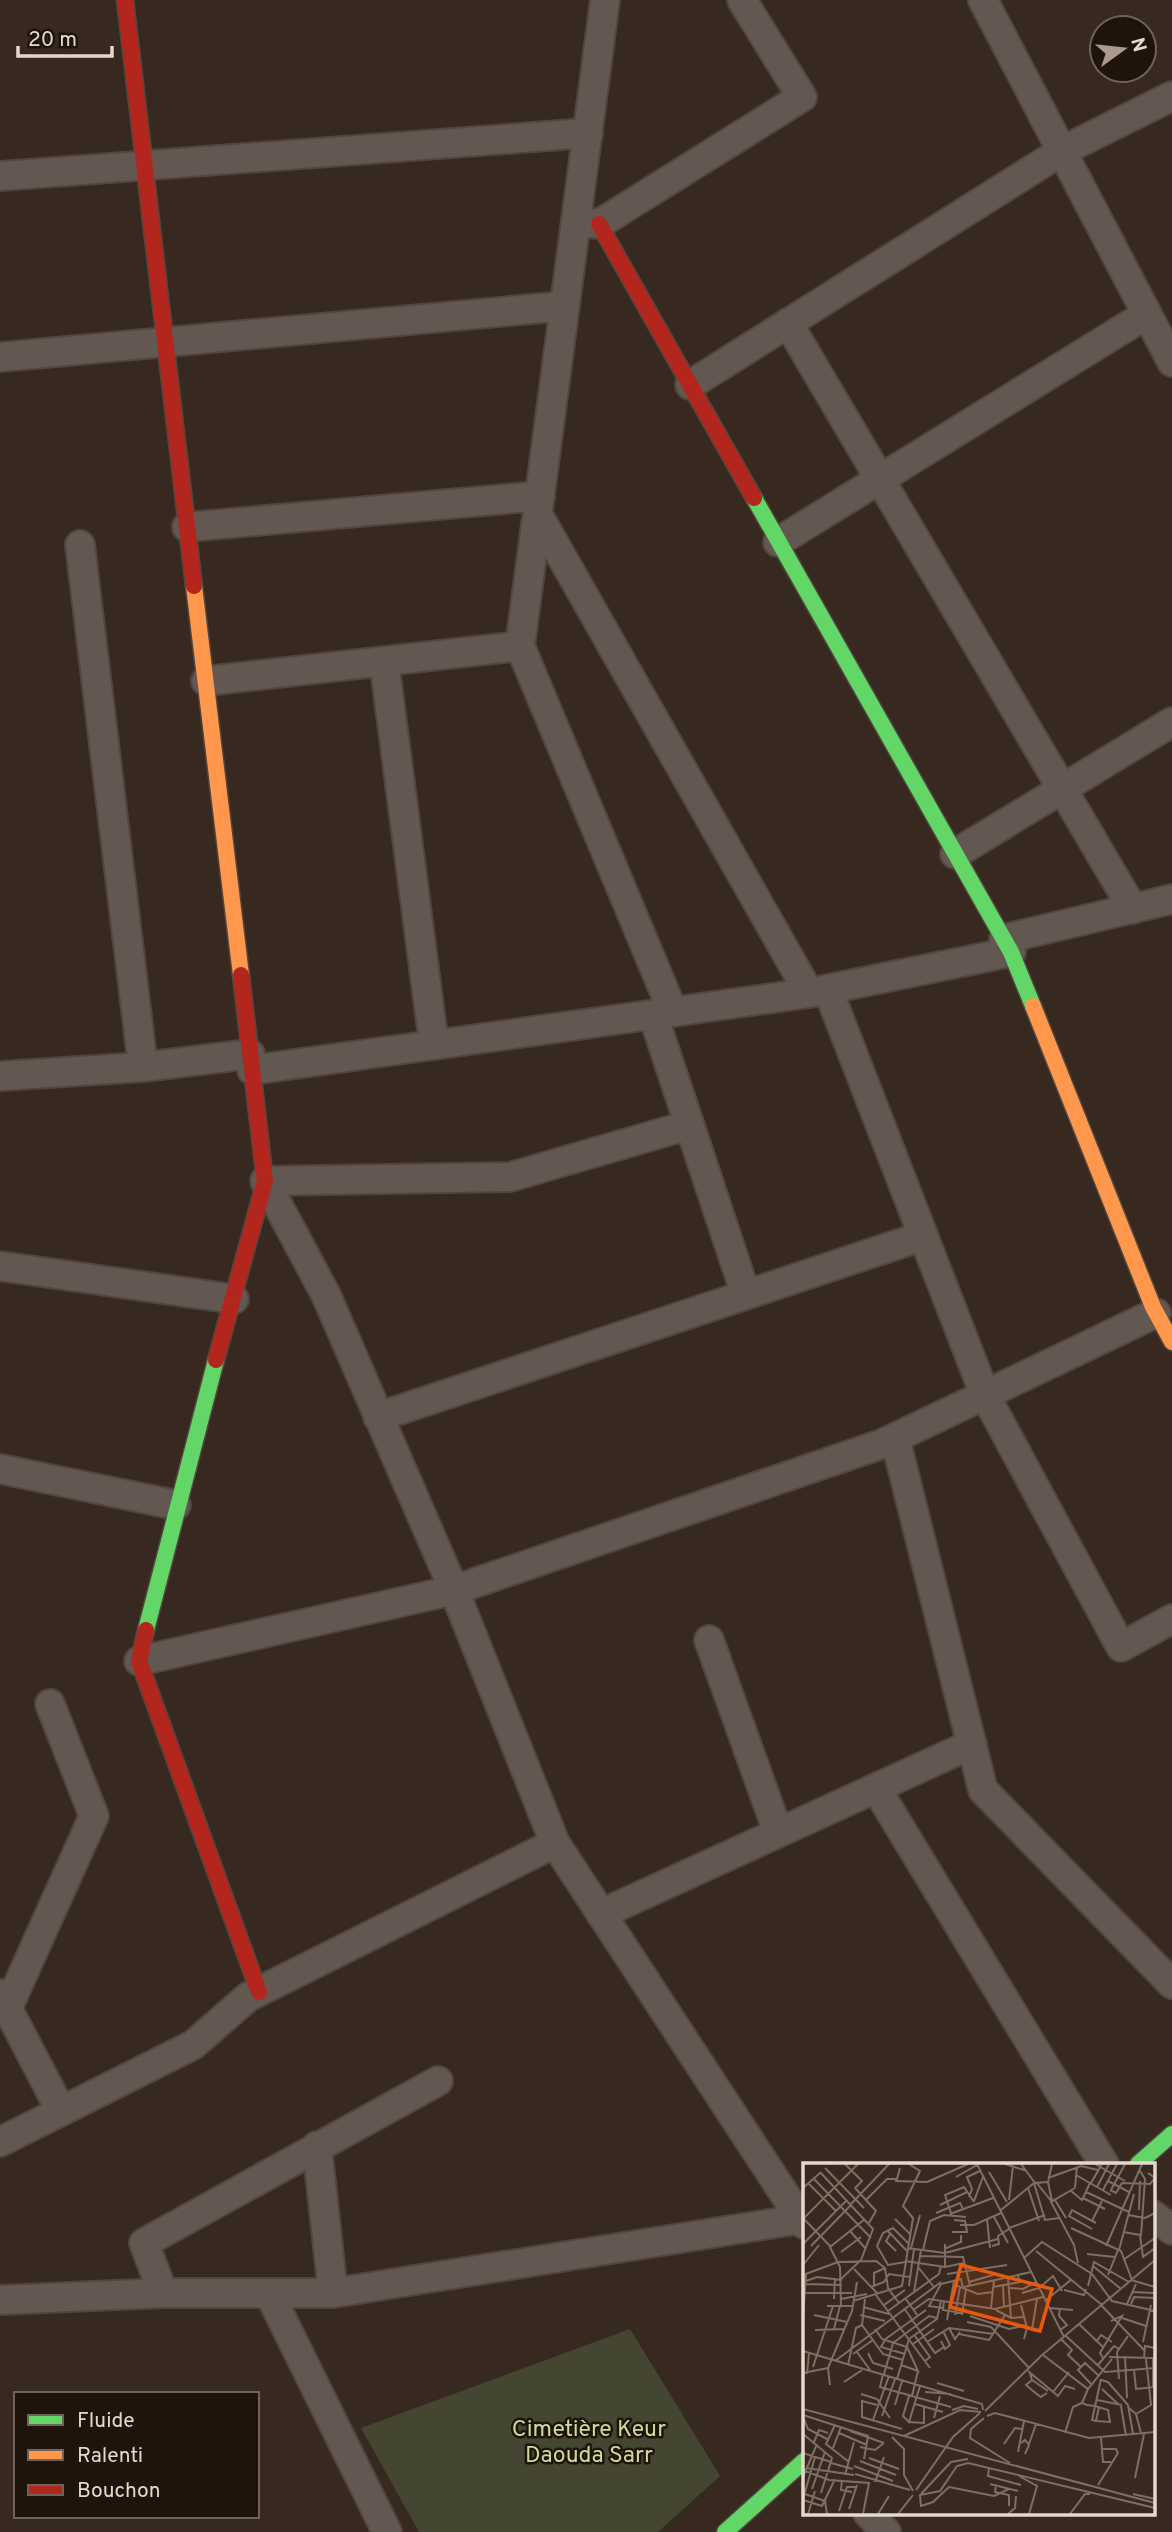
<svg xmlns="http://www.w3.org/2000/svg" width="1172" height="2532" viewBox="0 0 1172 2532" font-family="Overpass,sans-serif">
<rect width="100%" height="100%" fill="#372920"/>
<!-- green -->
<path fill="#444632" d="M630,2329L720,2476L658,2532H419L361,2428Z"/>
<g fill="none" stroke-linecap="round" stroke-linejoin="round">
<!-- street casing -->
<g stroke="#51463e" stroke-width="32">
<g id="street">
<path d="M605,0L520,646L673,1012"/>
<path d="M983,0L1172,362"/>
<path d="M0,176L588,133"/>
<path d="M579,222L599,224L802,97L742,0"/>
<path d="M788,323L1133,909"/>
<path d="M0,357L565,306"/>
<path d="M690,385L1062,151L1172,96"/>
<path d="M538,515L809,993"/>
<path d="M187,527L540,496"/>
<path d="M778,542L1147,314"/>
<path d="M80,545L143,1067"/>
<path d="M384,661L434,1045"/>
<path d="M206,681L520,646"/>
<path d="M955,854L1172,722"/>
<path d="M1004,939L1172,899"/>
<path d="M828,990L985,1395L1121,1647L1172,1619"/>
<path d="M653,1015L746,1295"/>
<path d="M252,1070L809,993L1011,952"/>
<path d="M0,1076L143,1067L250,1054"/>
<path d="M689,1125L510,1177L265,1181L326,1295L454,1590L555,1843L804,2224"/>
<path d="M0,1266L234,1299"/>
<path d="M378,1417L923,1236"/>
<path d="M895,1438L983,1790L1172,1984"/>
<path d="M0,1469L176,1505"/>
<path d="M709,1640L778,1832"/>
<path d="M139,1661L454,1590L882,1444L1156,1313"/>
<path d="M876,1788L1104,2164"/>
<path d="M601,1914L972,1744"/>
<path d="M0,1994L61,2111"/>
<path d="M8,2007L94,1816L50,1704"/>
<path d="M0,2142L193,2045L248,1997L555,1843"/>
<path d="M317,2146L333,2293"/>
<path d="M1153,2215L1172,2230"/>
<path d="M163,2293L144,2243L438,2081"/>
<path d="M269,2293L387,2532"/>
<path d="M0,2300L163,2293H333L801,2219"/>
<path d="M868,2513L886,2532"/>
</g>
</g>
<!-- fast casing -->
<g stroke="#51463e" stroke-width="19">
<g id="fast">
<path d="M754,498L1011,952L1033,1006"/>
<path d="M146,1630L216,1360"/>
<path d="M1138,2164L1172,2134"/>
<path d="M725,2532L804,2461"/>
</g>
</g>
<!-- slow casing -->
<g stroke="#51463e" stroke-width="19">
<g id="slow">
<path d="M194,586L241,975"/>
<path d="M1033,1006L1153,1307L1172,1342"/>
</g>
</g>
<!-- jam casing -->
<g stroke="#51463e" stroke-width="19">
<g id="jam">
<path d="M125,0L194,586"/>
<path d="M599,224L754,498"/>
<path d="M216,1360L265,1181L241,975"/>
<path d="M146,1630L139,1661L259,1992"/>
</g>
</g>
<!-- street -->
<use href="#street" stroke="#625851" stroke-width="28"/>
<!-- fast -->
<use href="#fast" stroke="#63d668" stroke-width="16"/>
<!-- slow -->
<use href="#slow" stroke="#ff974d" stroke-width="16"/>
<!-- jam -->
<use href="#jam" stroke="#b3261e" stroke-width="16"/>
</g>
<g text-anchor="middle" stroke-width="5" stroke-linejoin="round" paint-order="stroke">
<!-- park labels -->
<g font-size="23" fill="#ccdb99" stroke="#1f140c">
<text x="589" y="2436">Cimetière Keur<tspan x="589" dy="26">Daouda Sarr</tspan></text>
</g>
</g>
<!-- overview -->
<g transform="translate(803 2163)">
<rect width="352" height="352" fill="#372920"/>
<path fill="none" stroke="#7e6f65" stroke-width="2" d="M42,1L59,18L52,25M174,1L261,174M202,1L224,8M218,1L232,20M249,1L245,19L249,38M292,1L322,18M22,5L61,45M17,9L70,66L58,97L38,116M186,9L204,39M273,12L308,32M153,14L174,2M245,15L278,3L295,7M11,16L68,75M92,18L124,19L165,1M305,18L326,29M233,19L249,39M231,20L242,57L256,55M288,20L299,1M6,21L33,48M294,24L306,1M0,25L17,10M52,25L73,48L66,60M225,25L236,58M272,25L248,39L271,82L275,100M272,25L274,4M300,27L314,1M307,27L313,30L319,20L347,21L352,15L345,10M308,27L322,1M268,28L279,37L287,20M283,29L326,49M166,34L169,26L164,14L177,8M280,35L302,46M63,37L84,16H94L97,5M206,37L210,3M252,37L263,55M171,38L180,14M48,41L86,1M137,42L164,29M198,47L231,20L245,19M336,47L337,18M133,50L157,40L160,46M148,50L142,32L161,24L171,39M147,51L190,35M325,52L342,55L352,50M191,54L205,80M0,55L28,84M0,56L55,1M92,56L107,71M184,56L187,85M289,58L299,38M157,62H171L198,50M206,65L242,52M268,65L318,88L329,117M289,66L266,53L269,47L293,60M47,68L63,86M85,68L104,88M149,69H164L162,58L151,57M320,69L338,72L342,16L337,8M87,71L83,78L93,88M337,72L340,94L352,85M0,81L44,37M142,81V104M8,83L48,42M189,83L196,81L195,73L206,66M303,83L339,1M104,85L142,90L195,76M108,85L117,52M141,86L158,79V72M120,87L127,58L141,52L163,54M316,87L331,31M233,88L299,142M38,89L58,74M284,91L312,94M117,93L160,94L167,123M221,95L239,79L289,111L309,138L352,148M320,97L352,75M102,98L142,104L161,100M102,99L85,102L74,83L80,70L90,65L105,80M0,102L16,82M290,103L318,126M115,104L131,124M51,106L75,131M144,111L204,102M0,112L35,99L73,98L82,105L85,125L96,140M305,112L315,87M205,115L208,155M328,117L352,124M3,118L14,114L39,117M166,119L190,112M2,121L39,122M138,121L126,143L140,145M138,121L158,116L160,125M71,122V110L82,105M152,122L175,131L190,129M106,123L111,86M200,123L201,144M285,123L291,99L326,119M68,124L81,119L86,111L107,114M161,124L228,109M190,124L217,119L215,113M207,125L220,126L233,119M261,127L281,132L283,126M111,129L118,87M329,129L352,130M0,130H49M219,130L236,125L250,113L259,128M73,132L127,205M102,135L115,153M31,136L32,115M38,136L64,131M62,136L59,162L80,191L100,197M234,136L229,167L234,168M50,138L99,123L110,55L100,43L117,8L106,1M141,138L140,147L159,150M242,138L269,116M324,141L333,121M328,141L331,134L352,135M81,142L102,127M218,142L224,165L221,176M24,143H49M38,143L37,104L27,84L62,56M299,143L341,187M60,144L86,151M101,145L132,190L141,184M188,145L191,117M246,145L270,147M257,145L256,153L264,162L257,167M110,147L126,136L192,146L240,134M193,147L208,155L221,154M85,148L136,111L138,103M11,152L44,159M57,152L82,158M152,152L157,124M159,152L163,126M167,153L206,166L223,162M0,155L3,112M319,155L343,163M144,157L151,118M164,159L188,164L226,205M276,161L300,184M146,165L152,176L157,169M31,166L37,143M72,166L79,176L104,184L115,208L98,202M12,167L41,166M156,171L186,177L202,152M112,173L127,194L122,198M263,173L302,209L352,205M258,176L269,187L265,192L278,204M81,177L123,147M82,177L78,184L102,191M138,178L142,186L147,182L140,168M124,179L146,165L191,171M293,179L298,172L309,179M340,179L348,142M110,181L131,166M0,188L179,241L180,247M54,189L67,207M65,190L70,200L90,206M50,191L70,177M240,192L285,226L309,196M322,193L324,235M306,194L352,195M300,195L297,190L319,153L308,158M341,196L342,183L352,185M32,198L138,119M45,202L53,165L59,162M294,203L311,183L316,186M10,204L30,143M331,207L333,226L352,224M225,208L255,233L262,223L272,226M0,210L25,205M227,210L229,217L245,228M4,211L6,190M80,211L77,224L148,244M81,211L90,180L126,153L134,155M94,216L106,176L134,156L138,138M316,216L314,189L325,173M229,217L223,222L230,228L238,234L244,230M298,217L305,219L325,242L330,271M41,219L59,207M134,220L161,228M288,221L275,207L282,200L295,212M27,222L25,205L49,148L54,119M350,224V195M299,226L315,241M122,229L148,231M250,229L266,209M58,231L74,236L87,255M106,233L100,253L106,259L117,223M109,233L115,208M294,237L319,242M279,240L284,242L292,243L305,247L307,259L293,258L296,244M112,241L140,249M74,242L59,238V254L99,266M92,242L99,218M318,243L323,273M326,245L333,251L338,270M0,246L352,340M149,247L161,243L175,246M182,248L238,193L352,97M333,251L348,242L343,196M0,252L65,273L61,296M79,253L92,216M184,253L192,250L286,275L352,269M0,254L5,266L24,276M131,255L137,233M181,255L168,266L167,275L207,300M70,257L86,213M293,258L289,257L298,216M106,259L121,260V243M32,262L23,281L46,299M47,268L81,280M36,270L64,282M262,270L270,244L279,240L285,226M0,271L29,295L18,330M101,273L157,247L178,249M89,274L101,286V312L110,328M298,275L300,299H308M11,279L16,267L25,270M218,280L222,277L226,282L222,291M201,281L212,265L219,266M226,281L233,261M57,284L72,287L81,280M30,285L38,264M215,289L221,258M0,290L28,299M66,295L96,306M57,298L93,312M28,300L50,306M51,303L90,318M3,305L51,312M186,305L185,313L218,322M0,307L26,317L66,320L60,351M52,311L107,327M42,312L51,279M216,313L234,323L226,351M0,314L14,281M332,315L341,271M39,317L38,327L49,329M72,319L81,294M187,321L215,328M193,322L192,329L206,332V343M295,322L315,290L313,286H299M9,326L22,289M113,327L150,274L177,250M2,331L22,338L24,351M118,331L148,299L165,296M330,331L352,336M0,336L12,294M0,337L19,343L32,316M118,343L130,339L146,324L191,333L206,326M118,344L117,332L137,328L154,303L165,300L352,345M46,346L54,322M36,348L44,324H53M5,351L12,328M75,351L86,333M95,351L110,332M205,351L212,345L213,333M267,351L282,331H287"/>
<path fill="#e8590c" fill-opacity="0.15" stroke="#e8590c" stroke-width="3.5" d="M158,102L249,126L237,168L147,144Z"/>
<rect width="352" height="352" fill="none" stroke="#e8d7cd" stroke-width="3.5"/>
</g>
<!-- legend -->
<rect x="14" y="2392" width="245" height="126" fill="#1f140c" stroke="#6f6259" stroke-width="2"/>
<rect x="28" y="2415" width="35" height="10" fill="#63d668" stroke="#6f6259" stroke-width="2"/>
<text x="77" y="2427" font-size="21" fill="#e8d7cd">Fluide</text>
<rect x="28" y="2450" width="35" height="10" fill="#ff974d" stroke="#6f6259" stroke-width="2"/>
<text x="77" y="2462" font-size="21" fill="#e8d7cd">Ralenti</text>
<rect x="28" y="2485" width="35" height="10" fill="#b3261e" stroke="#6f6259" stroke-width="2"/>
<text x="77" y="2497" font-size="21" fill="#e8d7cd">Bouchon</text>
<!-- north arrow -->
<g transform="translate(1123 49) rotate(75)"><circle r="33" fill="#1f140c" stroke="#6f6259" stroke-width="2"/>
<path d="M0-5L12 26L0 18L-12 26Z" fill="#aa9a90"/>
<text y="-10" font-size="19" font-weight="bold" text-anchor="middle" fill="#e8d7cd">N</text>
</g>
<!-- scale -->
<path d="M18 46v10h94v-10" fill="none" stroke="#e8d7cd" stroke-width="3.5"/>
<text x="28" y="46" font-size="21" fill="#e8d7cd" stroke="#1f140c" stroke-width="5" paint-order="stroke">20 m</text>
</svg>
